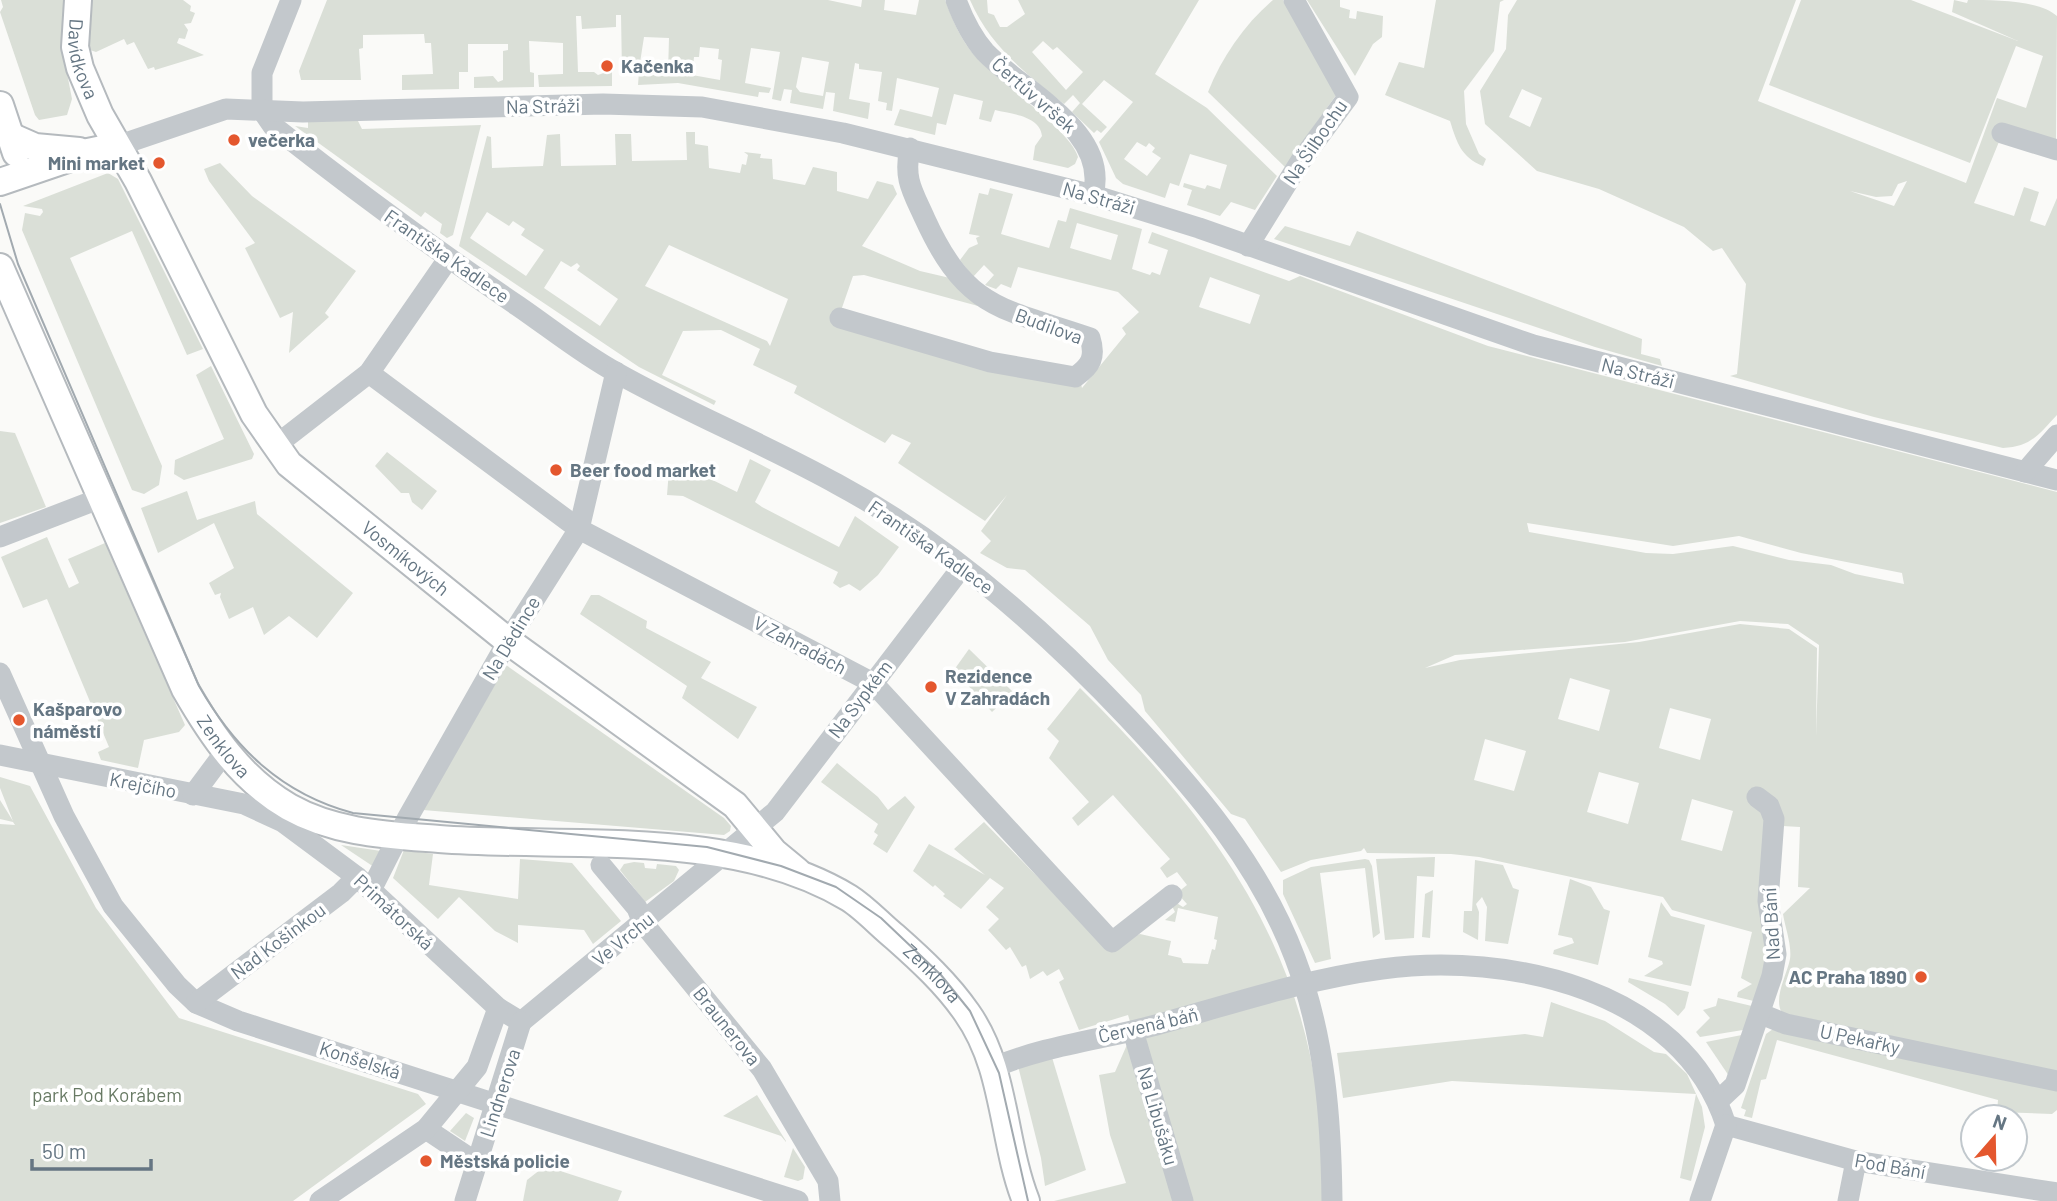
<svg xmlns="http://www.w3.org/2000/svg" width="2057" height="1201" viewBox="0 0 2057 1201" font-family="Barlow,sans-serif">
<rect width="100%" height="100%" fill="#fafaf8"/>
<!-- green -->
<g fill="#dadfd7" fill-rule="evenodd">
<path d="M1,0H65L62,47L72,99L67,115L39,120L35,115L0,12L3,7Z"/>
<path d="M91,0H183L191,6L190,11L195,13L191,23L184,24L188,30L185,39L179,38L177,43L204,55L155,70L154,67L148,69L134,42L127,45L124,39L96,52L87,49Z"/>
<path d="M327,0H828L861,7L862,0H885L884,10L916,15L919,0H945C953,21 961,40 975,56C998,82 1071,130 1078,157L1075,164L1068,168L1033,160L1035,146L1042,136C1040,116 1012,114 995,110L991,122L979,119L983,101L954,94L946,125L937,123L935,135L894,125L900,109L932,117L939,88L897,78L892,111L886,110L887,103L878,101L882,72L859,69V64L855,63L849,99L870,103L868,119L833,111L835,93L826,92L823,109L790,103L792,90L784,89L781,101L772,99L780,52L751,48L745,83L771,88L769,93L759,92L758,97L678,83L638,85L639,72L668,73L669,38L644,37L639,69H630L625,74L622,72L621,15H616V27L582,29L581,16H576L578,72H594L598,75L612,70V86L539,87L538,75L563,74V43L529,41L530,72L534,73V87L474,88V77L493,76L498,82L503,80V51L508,50V44H468V72H459V89L402,90V75L433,74L431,43H425L424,34L363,35V48L359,49L361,80H301L299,71ZM700,47L719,49L718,59L722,60L720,80L692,75L694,57H699ZM802,57L829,62L823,96L800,92L796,87Z"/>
<path d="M970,0H987L988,13L994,15L1000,27H1007L1025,14L1018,0H1199L1155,74L1207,108L1277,176L1255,210L1231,202L1220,216L1187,205L1192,190L1183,187L1184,183L1205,189L1207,185L1220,189L1227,165L1190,154L1179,186L1170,183L1165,198L1123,184L1116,178L1099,142L1133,102L1104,80L1082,104L1107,127L1101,133L1097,130L1094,133L1072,112L1080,103L1073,95L1064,104C1025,73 990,46 970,0ZM1043,41L1053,50L1057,47L1083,72L1066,90L1032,52ZM1137,142L1146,147L1149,143L1155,148L1152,152L1161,158L1147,176L1124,159Z"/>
<path d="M1273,0H1283L1339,91L1285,167L1208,92C1222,57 1244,25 1273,0Z"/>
<path d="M1307,0H1340V7L1350,10L1349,18L1356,19L1357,11L1383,16L1382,37L1373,44L1355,76Z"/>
<path d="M1436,0H1504L1500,2L1494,51L1464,91L1466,124L1479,154L1486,159L1483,166C1461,157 1457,143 1450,121L1385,95L1399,62L1424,68Z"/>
<path d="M1517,0H1796L1758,101L1966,183L1997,98L2026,108L2043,56L2016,46L1970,163L1769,85L1801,0H1911L2018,41L1952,12L1954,0L1967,3L1968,0C1995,0 2040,0 2057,16L2056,140L2005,127L1974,203L2014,216L2024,187L2039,192L2030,221L2045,226L2057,198V415C2039,434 2031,447 2003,448L1874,417L1730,376L1737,374L1746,284L1722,248L1713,251L1684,227L1599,189L1537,171L1485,124L1480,91L1506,49L1508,15ZM1522,89L1542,98L1530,127L1509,117ZM1907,181L1894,206L1850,191L1876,197L1892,196L1898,184Z"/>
<path d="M357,119L362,129L481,125L453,235L447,238L440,233L442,224L425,212L421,217L295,126L308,128V120Z"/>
<path d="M686,132H695V144L708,146L709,168L740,173L742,164L746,165L748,155L744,152L761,154L760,158L772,159L773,179L805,185L813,167L837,172V191L868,199L877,181L893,185L897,194L862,246L920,271L950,278L978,306L864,275L853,276L836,325L1081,384L1082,388L1126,334L1122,328L1139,312L1118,292L1018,267L1011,288L1001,284L996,289L985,285L994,275L984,265L973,277L960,260L969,248L978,244L976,238L980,236L969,234L979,193L988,195L990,188L1013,194L1001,234L1049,248L1058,220L1066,222L1070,208L1142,229L1132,269L1150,275L1152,272L1160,275L1168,250L1148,243L1152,232L1289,281L1300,276L1488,346L2057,492V1072L1782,1013C1773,998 1787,975 1790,959C1792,945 1785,927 1783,914L1810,888L1798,887L1800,827L1765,825L1768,941L1758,1002L1737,997L1738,992L1752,984L1741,978L1752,932L1672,910L1663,897L1479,857L1451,854L1367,853L1364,848L1361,851L1311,860L1281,872L1245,819L1231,814L1145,711L1141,695L1108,660L1090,626L1025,570L1007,568L980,553L991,541L981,531L1007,495L985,521L898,463L911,443L892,434L885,443L794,393L797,386L753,365L760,349L721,330L683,331L662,375L716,401L714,405L639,367L459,246L487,136L491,137L492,168L543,166L547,135L560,134L561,166L616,165L615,134H631L632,161L687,160ZM487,212L509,226L513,221L525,229L521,235L544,250L526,276L470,238ZM1077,223L1118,235L1111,260L1070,248ZM669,245L788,299L770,346L767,341L645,286ZM561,261L571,267L577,263L580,266L577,270L618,299L600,326L544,288ZM1210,277L1260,295L1250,324L1199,307ZM1527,523L1673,546L1739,536L1801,553L1902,573L1904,584L1855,574L1831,565L1789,560L1733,546L1673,554L1646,553L1529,532ZM1740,621L1788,624L1819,645L1816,736L1817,648L1789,629L1740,624L1639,642L1460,660L1425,668L1455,655L1625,642ZM1570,678L1610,690L1599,731L1558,719ZM1670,708L1711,719L1700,760L1659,748ZM1485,739L1526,751L1514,791L1474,780ZM1599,772L1639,783L1628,824L1587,812ZM1692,799L1733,811L1722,851L1681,840Z"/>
<path d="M220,163L252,196L356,271L325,313L329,317L289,353L293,312L280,318L245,248L255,243L209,181L204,169Z"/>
<path d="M108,173L118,179L203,349L187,355L132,231L70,258L162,466L159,485L144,494L132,490L22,230L25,213L40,216L43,212L42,209L23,206Z"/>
<path d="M1285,226L1350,246L1357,231L1642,339L1641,354L1660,359L1662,366L1595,347L1274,239Z"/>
<path d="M211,366L254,454L252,459L184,480L174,474L175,460L224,439L196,375Z"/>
<path d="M0,431L15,433L46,507L0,523Z"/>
<path d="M387,452L437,491L422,510L412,502L409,493H401L375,466Z"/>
<path d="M750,459L771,470L755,502L762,507L839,547L855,516L899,547L878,575L860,591L849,584L840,588L833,583L838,572L683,496L667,495L669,470L679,474L682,465L737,492Z"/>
<path d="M187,491L197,520L255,501L257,514L353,593L317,638L289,616L264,635L253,607L229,619L220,597L221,593L215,595L209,583L234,568L214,523L158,553L141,508Z"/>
<path d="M47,537L69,588L79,583L68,559L105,543L185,725L179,732L144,740L138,768L101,760L98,752L109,747L47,599L23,608L1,557Z"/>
<path d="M591,595H599L647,621L646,628L711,662L701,678L757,707L738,739L682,698L687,686L580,614Z"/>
<path d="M969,649L1013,692L992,712L954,670Z"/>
<path d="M506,665L724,818L731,826L730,831L724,835L423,810Z"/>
<path d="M1080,688C1231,836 1330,982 1322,1201H1054L1126,1183L1110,1135L1099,1075L1115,1072L1133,1031L1128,1015L1079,1030L1059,982L1064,979L1059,969L1047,976L1043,971L1030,979L1026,965L1022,967L1010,947L1006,950L988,930L999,919L986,907L1004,888L990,878L961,909L943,896L945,894L935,885L933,887L913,871L929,844L985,875L954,849L984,822L1109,950C1128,947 1126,937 1140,934L1171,941L1168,955L1181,958L1183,963L1208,964L1212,949L1215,950L1217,940L1214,939L1218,917L1178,908L1175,922L1165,920L1175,912L1172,906L1175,902L1183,907L1187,904L1177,893L1187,885L1177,872L1167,878L1160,868L1170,859L1113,795L1078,826L1072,818L1089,802L1049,758L1059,741L1047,729Z"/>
<path d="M837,763L878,797L888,810L905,796L915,807L887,853L873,844L878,835L874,832L878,824L821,782Z"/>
<path d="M0,777L30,786L96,908L179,1018L418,1094L426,1104L293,1201H0V824L15,825L13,822L0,819V800L13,821L0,788Z"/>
<path d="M341,845L381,851L374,867Z"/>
<path d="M404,850L433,854L429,885L518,899L520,859L572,863L621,921L593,944L584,930L518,925V943L495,931L459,897L438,919L393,878Z"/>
<path d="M1435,857L1434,877L1417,876L1414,938L1385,940L1376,859Z"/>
<path d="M1365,859L1369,860L1372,866L1380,933L1373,938L1365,868L1320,873L1331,959L1315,963L1283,894V880L1311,867Z"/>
<path d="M1475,860L1503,865L1513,888L1519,890L1508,944L1485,941L1487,907L1482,897L1476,904L1479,912L1478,940L1463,932L1464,911H1472Z"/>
<path d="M634,862L644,863L645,868L656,869L657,864L676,866L679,870L674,881L645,902L620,870L624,864Z"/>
<path d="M1570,879L1591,887L1604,909L1610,911L1598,965L1553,954L1554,950L1574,943L1572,938L1558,935Z"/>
<path d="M1433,890L1430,938L1422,937L1425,894Z"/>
<path d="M1661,902L1671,916L1705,925L1691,986L1644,976L1663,964L1662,961L1648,957Z"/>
<path d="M1629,978L1689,992L1685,1008L1678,1016L1665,1004L1628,982Z"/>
<path d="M1718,998L1756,1007L1749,1029L1700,1037L1696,1032L1710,1018L1703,1010L1716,1006Z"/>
<path d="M1551,1002L1605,1021L1654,1052L1666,1054L1687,1074L1702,1107L1705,1127L1691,1181L1680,1178L1696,1094L1452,1081L1343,1098L1337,1053L1525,1034L1543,1037Z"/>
<path d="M1773,1029L2057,1090V1110L2052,1114L1997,1112L1998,1100L1777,1040L1766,1079L1761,1080L1752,1118L1744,1116L1746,1110L1741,1108L1766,1034Z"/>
<path d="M1747,1034L1731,1079L1706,1042Z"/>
<path d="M1051,1054L1086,1170L1045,1186L1041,1158L1018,1066Z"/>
<path d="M757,1095L786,1141V1142L781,1136L723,1116Z"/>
<path d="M466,1113L474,1118L465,1141L450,1131Z"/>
<path d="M793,1148L805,1167L803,1179L798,1181L784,1177Z"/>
<path d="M545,1166L622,1191L618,1201H523L527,1180Z"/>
</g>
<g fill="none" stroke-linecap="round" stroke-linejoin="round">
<!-- major casing -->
<g stroke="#b5babe" stroke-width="30">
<g id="major">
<path id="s1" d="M78,0L75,47L80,68L100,115L138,181L254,414L289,464L508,641L735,805L774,852L797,871"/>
<path d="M0,105L16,153"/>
<path d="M10,136L35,147L79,151"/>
<path d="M0,182L88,152L117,146"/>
<path id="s2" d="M0,267L185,689C212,736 241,779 289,807C335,833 388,835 439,839C570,849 732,827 849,898C865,908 880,925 895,937C921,960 947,984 967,1013C1006,1068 1002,1140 1026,1201"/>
</g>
</g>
<!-- minor -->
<g stroke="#c3c8cc" stroke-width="21">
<path d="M956,0C963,19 971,36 985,52C1023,92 1110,131 1093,195"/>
<path d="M262,110L273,126C353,189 434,249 518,306C550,328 582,354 617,373C688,413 765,444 837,484C947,543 1043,628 1128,718C1196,790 1260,865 1295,958C1325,1037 1331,1118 1332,1201"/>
<path d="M262,110V73L291,0"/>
<path d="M2002,133L2057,150"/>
<path d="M117,146L226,109L303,112L603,104L702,107L843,133L1093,195L1199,228L1533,345L2057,480"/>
<path d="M1248,246L1300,162L1348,97L1294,0"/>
<path d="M840,318L990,362L1075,377C1091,366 1096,357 1090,338C1003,308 967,311 925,219C913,192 903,179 910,148"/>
<path d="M369,373L579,529L873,683L1112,942L1172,895"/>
<path d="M275,446L369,373L448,259"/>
<path d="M2025,472L2057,435"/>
<path d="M0,537L101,498"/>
<path d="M0,673L64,816L113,906L177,985L196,1003L238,1021L798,1201"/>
<path d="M0,755L244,804L283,822L357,877L498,1008L521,1022"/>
<path d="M193,795L225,752"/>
<path d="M601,865L637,908L643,923L762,1069L828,1181L830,1201"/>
<path d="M371,890L407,819L508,641L579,529L616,372"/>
<path d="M196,1003L341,893L357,877"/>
<path d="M1761,1014L1786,1024L2057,1081"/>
<path d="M521,1022L775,812L962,567"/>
<path d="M1133,1031L1183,1201"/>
<path d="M992,1068C1047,1045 1100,1040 1156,1025C1231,1004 1306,979 1382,969C1509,952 1682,989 1726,1125"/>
<path d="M1718,1101L1735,1085L1772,976L1776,954L1768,901L1774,819L1769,806L1757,797"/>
<path d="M1726,1125L1856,1161L2057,1193"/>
<path d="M426,1129L477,1163"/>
<path d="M320,1201L426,1129L477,1067L498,1008"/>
<path d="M465,1201L521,1022"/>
<path d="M1700,1201L1726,1125"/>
<path d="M1848,1201L1856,1161"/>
</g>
<!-- major -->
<use href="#major" stroke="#fff" stroke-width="26"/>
<!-- tram -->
<path stroke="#a2aab0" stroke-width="2" d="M0,204L18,264L199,686C235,749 282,794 353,813L707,847L781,866L836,887L881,918L941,975L970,1011L999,1073L1028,1201"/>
</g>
<!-- markers -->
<g fill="#e4572e" stroke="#fff" stroke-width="2.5">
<circle cx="607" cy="66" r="7"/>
<circle cx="234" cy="140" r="7"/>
<circle cx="159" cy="163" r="7"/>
<circle cx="556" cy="470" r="7"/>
<circle cx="931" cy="687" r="7"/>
<circle cx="19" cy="720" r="7"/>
<circle cx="1921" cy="977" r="7"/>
<circle cx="426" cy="1161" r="7"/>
</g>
<g text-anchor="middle" stroke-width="7" stroke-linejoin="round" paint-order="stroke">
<!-- street labels -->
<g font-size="19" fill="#657683" stroke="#fff">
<text dy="7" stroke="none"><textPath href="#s1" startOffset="60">Davídkova</textPath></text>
<text transform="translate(1034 95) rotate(41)" y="7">Čertův vršek</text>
<text transform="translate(543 106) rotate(-1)" y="7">Na Stráži</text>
<text transform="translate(1315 142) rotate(-56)" y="7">Na Šilbochu</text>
<text transform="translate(1099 198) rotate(16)" y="7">Na Stráži</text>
<text transform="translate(447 256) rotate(35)" y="7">Františka Kadlece</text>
<text transform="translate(1049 326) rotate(20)" y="7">Budilova</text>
<text transform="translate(1638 373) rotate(14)" y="7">Na Stráži</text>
<text transform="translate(931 547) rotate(35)" y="7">Františka Kadlece</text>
<text dy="7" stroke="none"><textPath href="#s1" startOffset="667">Vosmíkových</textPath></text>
<text transform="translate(511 638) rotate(-59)" y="7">Na Dědince</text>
<text transform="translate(800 645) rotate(28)" y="7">V Zahradách</text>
<text transform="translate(860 699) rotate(-53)" y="7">Na Sypkém</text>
<text dy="7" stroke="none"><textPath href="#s2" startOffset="530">Zenklova</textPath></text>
<text transform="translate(143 785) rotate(11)" y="7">Krejčího</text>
<text transform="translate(394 912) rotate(43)" y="7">Primátorská</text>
<text transform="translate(1771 924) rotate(-93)" y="7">Nad Bání</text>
<text transform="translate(623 939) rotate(-39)" y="7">Ve Vrchu</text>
<text transform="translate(278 941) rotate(-37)" y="7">Nad Košinkou</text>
<text dy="7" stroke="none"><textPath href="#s2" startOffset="1306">Zenklova</textPath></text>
<text transform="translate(1148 1025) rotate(-13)" y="7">Červená báň</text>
<text transform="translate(727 1026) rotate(51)" y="7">Braunerova</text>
<text transform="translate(1860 1039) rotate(12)" y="7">U Pekařky</text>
<text transform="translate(360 1060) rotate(18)" y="7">Konšelská</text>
<text transform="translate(500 1093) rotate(-72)" y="7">Lindnerova</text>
<text transform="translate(1158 1116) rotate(74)" y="7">Na Libušáku</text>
<text transform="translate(1890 1166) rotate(10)" y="7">Pod Bání</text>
</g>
<!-- poi labels -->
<g font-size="19" font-weight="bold" fill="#657683" stroke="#fff" text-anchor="start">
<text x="621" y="73">Kačenka</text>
<text x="248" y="147">večerka</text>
<text x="145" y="170" text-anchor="end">Mini market</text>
<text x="570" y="477">Beer food market</text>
<text x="945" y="683">Rezidence<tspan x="945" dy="22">V Zahradách</tspan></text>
<text x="33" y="716">Kašparovo<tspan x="33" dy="22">náměstí</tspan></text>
<text x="1907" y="984" text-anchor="end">AC Praha 1890</text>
<text x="440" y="1168">Městská policie</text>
</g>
<!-- park labels -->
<g font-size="19" fill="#687a64" stroke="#fff">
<text x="107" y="1102">park Pod Korábem</text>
</g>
</g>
<!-- north arrow -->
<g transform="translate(1994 1138) rotate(20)"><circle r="33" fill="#ffffff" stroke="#c1c8cd" stroke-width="2"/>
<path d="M0-5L12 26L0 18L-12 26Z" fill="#e4572e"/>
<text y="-10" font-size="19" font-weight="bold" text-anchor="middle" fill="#657683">N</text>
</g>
<!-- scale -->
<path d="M32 1159v10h119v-10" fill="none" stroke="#657683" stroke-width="3.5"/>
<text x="42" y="1159" font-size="21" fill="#657683" stroke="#ffffff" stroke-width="5" paint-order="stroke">50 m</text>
</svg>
